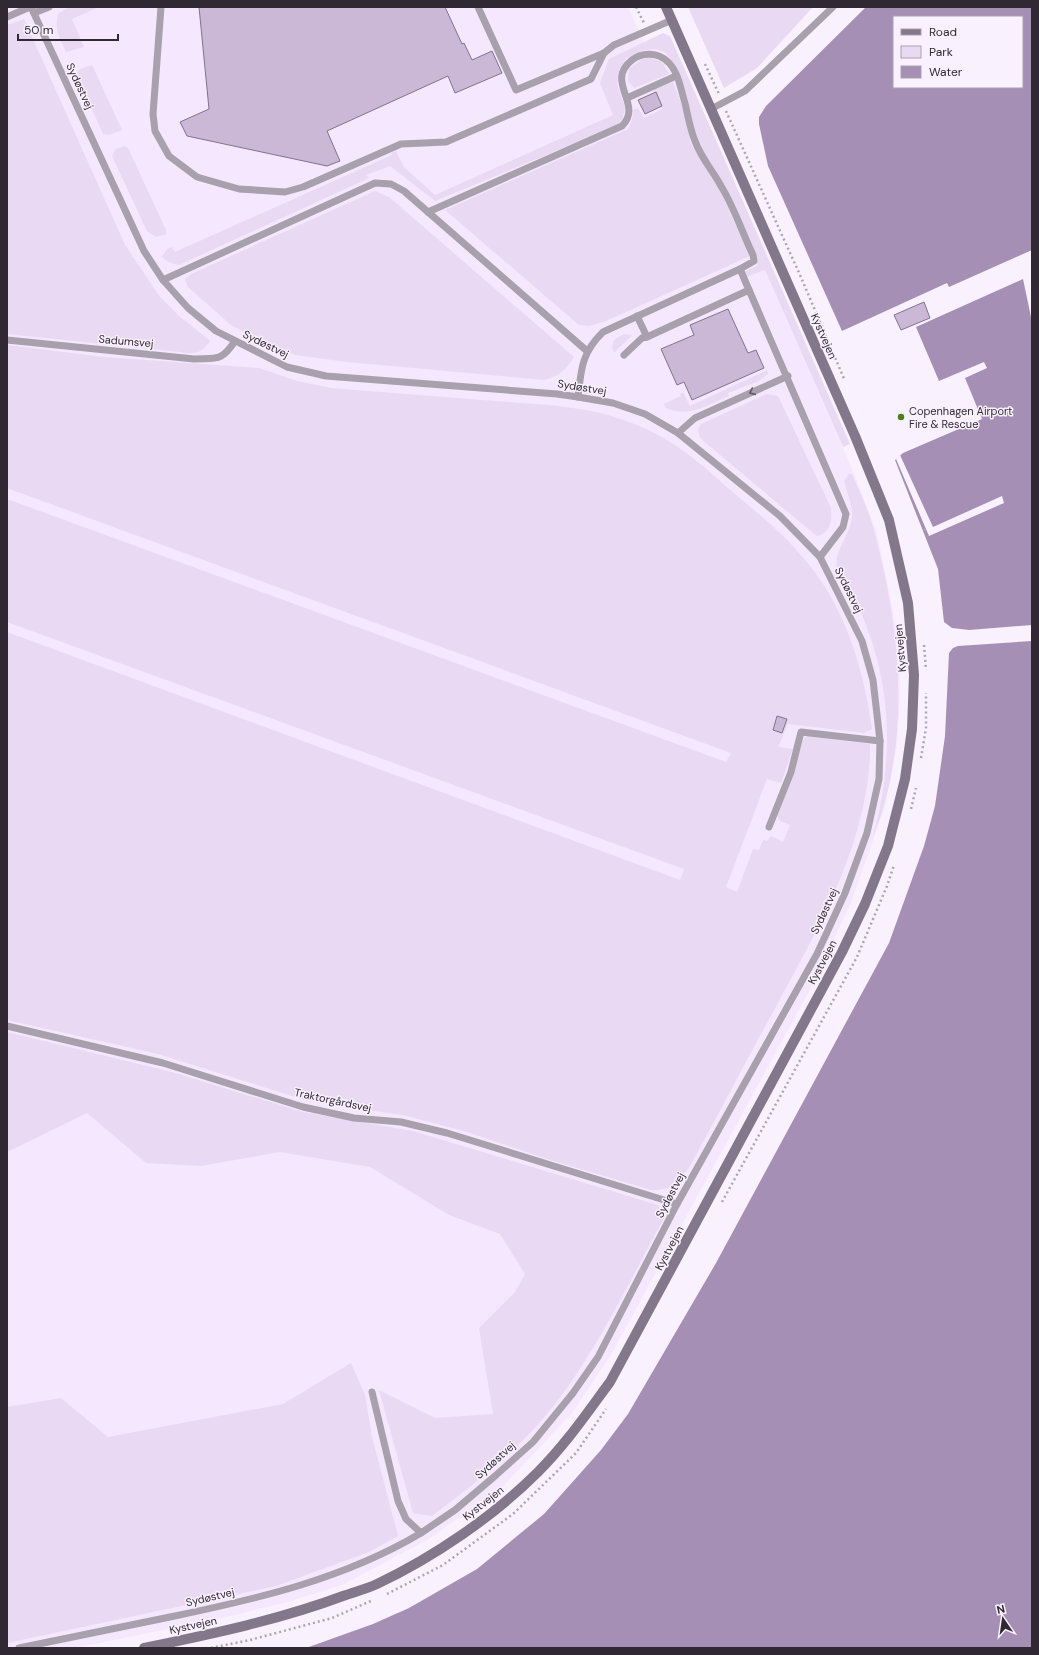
<svg xmlns="http://www.w3.org/2000/svg" width="1039" height="1655" viewBox="0 0 1039 1655" font-family="'DM Sans',sans-serif">
<rect width="100%" height="100%" fill="#f9f1fe"/>
<!-- built -->
<path fill="#f5e7fe" d="M7,7H628L644,43L662,35L852,469L877,533L898,637L900,694L897,744L885,806L851,903L813,984L612,1353L572,1413L504,1485L429,1539L344,1584L291,1601L226,1617L75,1648H7Z"/>
<!-- green -->
<g fill="#e9d9f3">
<path d="M69,7H99L72,19L84,47L66,52C60,39 54,29 58,14Z"/>
<path d="M688,7H813L757,68L724,88Z"/>
<path d="M24,19L125,245L160,297L179,316L210,341C201,354 195,354 180,352L7,334V25Z"/>
<path d="M663,33L670,36L850,444L843,447L765,270L746,277L744,272L758,265L738,215L697,143L688,99L672,62L666,53L656,49L644,50L627,58L623,63L619,70L617,84L625,108L622,121L614,127L435,201L390,166L366,175L369,178L179,265L168,262L162,257L167,249L172,247L175,252L392,155L391,153L396,151L404,167L435,195L613,115L600,83L609,59Z"/>
<path d="M651,58L662,62L669,74L634,88L628,81L629,69L642,59Z"/>
<path d="M92,65L122,130L109,135L103,134L76,73L80,69Z"/>
<path d="M673,82L683,108L691,144L720,190L750,256L606,321L589,326L579,325L445,210L628,129L632,120L633,110L638,108L644,118L662,109L653,90Z"/>
<path d="M125,146L128,148L166,230V234L156,237L147,231L112,156L116,149Z"/>
<path d="M375,191L389,197L574,357C566,370 560,375 545,380L347,362L295,355L262,341L231,325L188,287L185,279L191,274Z"/>
<path d="M624,334L632,335L614,353L612,347L614,340Z"/>
<path d="M7,345L104,357L259,368L297,381L331,388C385,392 440,397 495,401C532,404 571,405 608,415C628,421 652,430 670,442C691,455 710,472 729,489C753,509 778,529 800,554C844,603 863,665 872,729L864,733L788,724L778,747L793,749L781,783L767,779L726,887L737,892L753,849L759,850L763,840L767,841L771,836L783,842L790,825L780,821L777,815L804,738L808,736L870,744C871,838 817,931 773,1012C745,1063 718,1115 690,1166C677,1183 673,1190 651,1190L547,1159L467,1132L407,1116L308,1101L158,1054L7,1020V632L680,880L684,869L7,622V499L726,762L731,753L7,488Z"/>
<path d="M767,370L768,374L759,381L728,393L729,396C707,405 690,418 666,408L664,404L681,396L680,394L683,392L690,406Z"/>
<path d="M767,394L778,396L831,508C832,520 831,533 817,536L813,533L700,438L698,430L701,424Z"/>
<path d="M849,474H852C860,493 870,513 875,534C901,632 912,743 872,839C893,768 893,694 866,625C863,617 860,609 856,602C850,592 840,580 837,568C833,551 853,532 852,514C852,503 847,492 844,481Z"/>
<path d="M7,1032L172,1072L303,1112L413,1131L658,1205L664,1218C633,1275 604,1336 566,1389C531,1440 481,1479 432,1516L413,1513L379,1390L435,1418L493,1414L479,1328L515,1292L525,1274L500,1234L449,1215L370,1167L280,1152L201,1166L146,1163L87,1113L7,1152Z"/>
<path d="M351,1363L365,1395L372,1437L398,1536L369,1552L276,1586L7,1643V1407L61,1398L108,1437L283,1404Z"/>
</g>
<!-- water -->
<g fill="#a68fb4" fill-rule="evenodd">
<path d="M866,7H1032V250L949,287L947,283L842,331L768,166L759,124V117L766,106ZM894,17H1022V87H894Z"/>
<path d="M1023,279L1032,322V625L969,630L952,628L944,622L938,569L895,460L903,453L982,419L965,378L987,368L984,362L939,381L916,327Z"/>
<path d="M1032,641V1648H306L373,1624L409,1608L477,1569L544,1514L601,1450L628,1414L716,1263L889,943L924,846L935,806L945,736L949,653L953,648L958,646Z"/>
</g>
<!-- pier -->
<path fill="#f9f1fe" d="M900,455L933,527L1002,496L1004,503L929,536L896,459Z"/>
<!-- building -->
<g fill="#cab8d6" stroke="#83728e">
<path d="M199,7H445L462,44L464,43L472,60L492,51L502,73L455,93L448,76L327,131L340,161L327,166L187,136L180,122L209,109Z"/>
<path d="M656,92L662,106L645,114L638,100Z"/>
<path d="M924,302L930,318L901,330L894,315Z"/>
<path d="M728,309L748,353L756,350L764,368L692,400L684,382L677,385L661,349L694,335L690,325Z"/>
<path d="M777,716L787,719L782,733L773,730Z"/>
</g>
<g fill="none" stroke-linecap="round" stroke-linejoin="round">
<!-- path -->
<g stroke="#aea6b2" stroke-width="2.5" stroke-dasharray="2 3" stroke-linecap="butt">
<path d="M636,7L644,23"/>
<path d="M705,64L719,94"/>
<path d="M726,111L800,275L845,381"/>
<path d="M924,530L926,529"/>
<path d="M924,645L926,670"/>
<path d="M921,758L926,728V693"/>
<path d="M911,809L916,788"/>
<path d="M722,1202L857,957L887,886L894,865"/>
<path d="M387,1594L443,1565L513,1514L576,1453L606,1409"/>
<path d="M211,1648L250,1640L332,1618L373,1600"/>
</g>
<!-- lane -->
<g stroke="#a8a0ad" stroke-width="7">
<path d="M31,7L144,251L163,280L188,308L216,331L287,367L326,376L557,394L578,397L613,403L645,414L678,433L780,516L820,557L862,641L873,680L880,741L879,779L867,833L845,893L817,954L677,1204L598,1357L573,1393L533,1442L495,1476L455,1510L421,1533L406,1519L398,1501L372,1392"/>
<path d="M161,7L153,114L155,131L169,156L197,177L239,189L285,192L303,187L401,144L446,142L591,79L604,53L516,90L478,7"/>
<path d="M34,13L49,7"/>
<path d="M7,17L30,7"/>
<path d="M604,53L614,45L672,20"/>
<path d="M627,98L676,76"/>
<path d="M711,109L745,91L833,7"/>
<path d="M428,212L622,126C644,104 604,82 632,60C642,52 658,52 668,62C678,71 681,90 685,103C688,116 690,129 695,141C701,158 713,171 721,186C734,207 742,232 753,255L754,261L740,269"/>
<path d="M163,280L375,183L391,184L404,191L587,351"/>
<path d="M637,316L647,337L749,290L846,514L843,527L820,557"/>
<path d="M7,340L194,359C217,358 221,362 235,341"/>
<path d="M624,355L642,338L647,337"/>
<path d="M578,397C581,369 582,352 603,332L740,269L749,290"/>
<path d="M678,433L695,418L788,376"/>
<path d="M769,827L791,772L801,732L880,741"/>
<path d="M7,1026L163,1063L303,1107L354,1118L401,1122L447,1133L677,1204"/>
<path d="M19,1648C69,1638 119,1627 170,1617C257,1599 344,1579 421,1533"/>
</g>
<!-- secondary -->
<path stroke="#83788b" stroke-width="10" d="M144,1648C211,1634 279,1620 343,1596C354,1592 366,1589 377,1584C434,1557 494,1516 538,1472C566,1444 587,1413 610,1382L842,952L865,904L888,846L905,779L912,729L914,675L908,603L889,520L855,436L666,7"/>
</g>
<!-- one-way arrows -->
<defs><path id="oneway-chevron" d="M-2-3.5L2.5 0L-2 3.5" fill="none" stroke-width="1.6" stroke-linecap="round" stroke-linejoin="round"/></defs>
<use stroke="#605964" href="#oneway-chevron" transform="translate(752 392) rotate(156)"/>
<!-- markers -->
<circle fill="#4d8012" stroke="#f9f1fe" stroke-width="1.5" cx="901" cy="417" r="4"/>
<g text-anchor="middle" stroke-width="3" stroke-linejoin="round" paint-order="stroke">
<!-- street labels -->
<g font-size="11" fill="#302934" stroke="#f9f1fe">
<text transform="translate(80 86) rotate(65)" y="4">Sydøstvej</text>
<text transform="translate(824 336) rotate(66)" y="4">Kystvejen</text>
<text transform="translate(126 341) rotate(5)" y="4">Sadumsvej</text>
<text transform="translate(266 344) rotate(26)" y="4">Sydøstvej</text>
<text transform="translate(582 387) rotate(9)" y="4">Sydøstvej</text>
<text transform="translate(849 590) rotate(64)" y="4">Sydøstvej</text>
<text transform="translate(900 648) rotate(-95)" y="4">Kystvejen</text>
<text transform="translate(824 911) rotate(-65)" y="4">Sydøstvej</text>
<text transform="translate(822 962) rotate(-62)" y="4">Kystvejen</text>
<text transform="translate(333 1100) rotate(12)" y="4">Traktorgårdsvej</text>
<text transform="translate(670 1195) rotate(-62)" y="4">Sydøstvej</text>
<text transform="translate(669 1248) rotate(-62)" y="4">Kystvejen</text>
<text transform="translate(495 1460) rotate(-42)" y="4">Sydøstvej</text>
<text transform="translate(483 1503) rotate(-38)" y="4">Kystvejen</text>
<text transform="translate(210 1597) rotate(-13)" y="4">Sydøstvej</text>
<text transform="translate(193 1625) rotate(-12)" y="4">Kystvejen</text>
</g>
<!-- poi labels -->
<g font-size="11" fill="#302934" stroke="#f9f1fe" text-anchor="start">
<text x="909" y="415">Copenhagen Airport<tspan x="909" dy="13">Fire &amp; Rescue</tspan></text>
</g>
</g>
<!-- border -->
<rect width="1039" height="1655" fill="none" stroke="#302934" stroke-width="16"/>
<!-- legend -->
<rect x="893" y="16" width="130" height="72" fill="#f9f1fe" stroke="#a9a1ad"/>
<rect x="901" y="29" width="20" height="6" fill="#83788b" stroke="#a9a1ad"/>
<text x="929" y="36" font-size="12" fill="#302934">Road</text>
<rect x="901" y="46" width="20" height="12" fill="#e9d9f3" stroke="#a9a1ad"/>
<text x="929" y="56" font-size="12" fill="#302934">Park</text>
<rect x="901" y="66" width="20" height="12" fill="#a68fb4" stroke="#a9a1ad"/>
<text x="929" y="76" font-size="12" fill="#302934">Water</text>
<!-- north arrow -->
<g transform="translate(1003 1619) rotate(347)" stroke="#f9f1fe" stroke-width="3" paint-order="stroke">
<path d="M0-3L7 15L0 10L-7 15Z" fill="#302934"/>
<text y="-6" font-size="11" font-weight="bold" text-anchor="middle" fill="#302934">N</text>
</g>
<!-- scale -->
<path d="M18 34v6h100v-6" fill="none" stroke="#302934" stroke-width="2"/>
<text x="24" y="34" font-size="12" fill="#302934" stroke="#f9f1fe" stroke-width="3" paint-order="stroke">50 m</text>
</svg>
